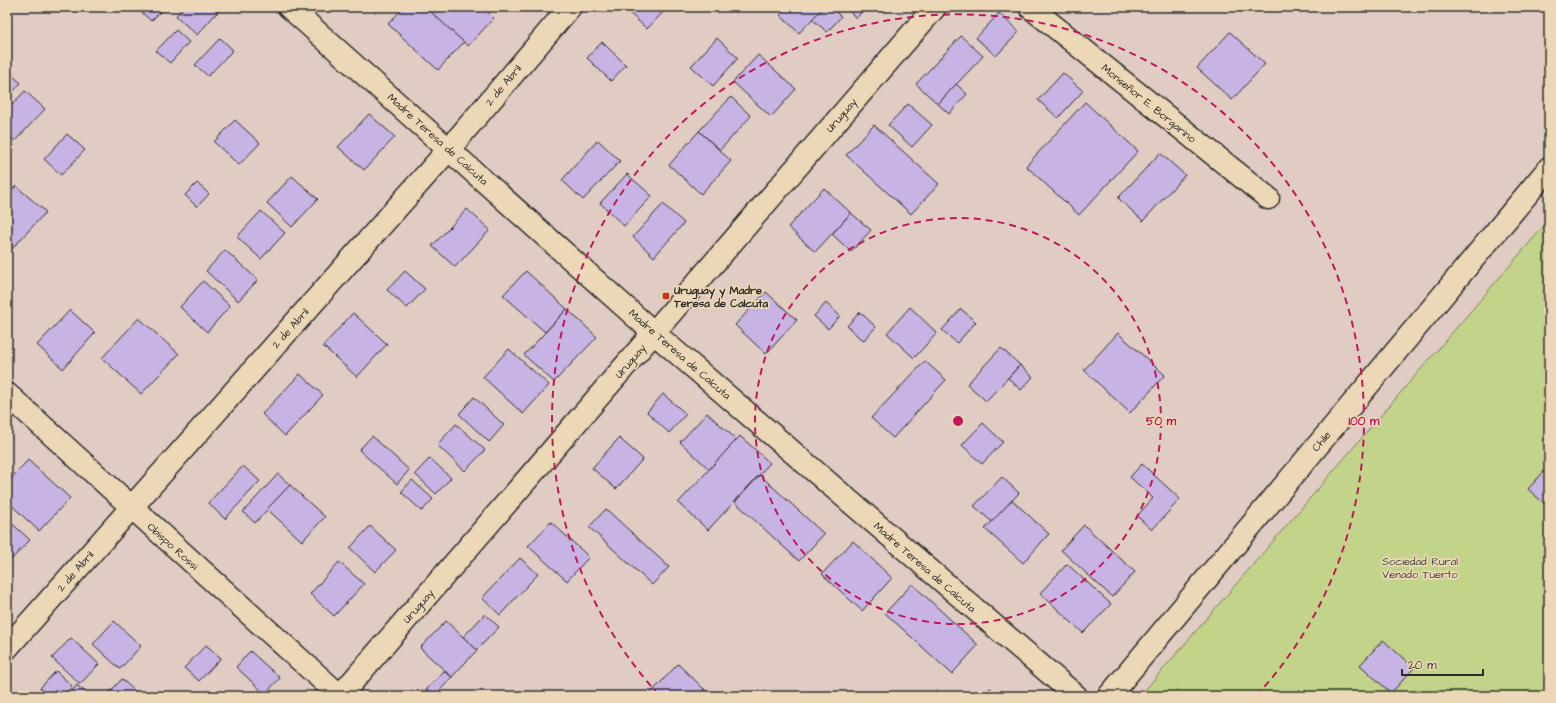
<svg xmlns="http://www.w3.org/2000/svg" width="1556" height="703" viewBox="0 0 1556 703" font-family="'Architects Daughter',sans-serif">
<rect width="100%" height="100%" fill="#e1ccc4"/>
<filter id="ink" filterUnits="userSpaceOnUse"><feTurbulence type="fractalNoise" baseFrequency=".025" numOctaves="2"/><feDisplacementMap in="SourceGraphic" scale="8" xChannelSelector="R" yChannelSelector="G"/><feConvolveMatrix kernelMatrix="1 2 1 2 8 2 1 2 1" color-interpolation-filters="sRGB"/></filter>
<g filter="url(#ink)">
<!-- green -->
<path fill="#c1d489" stroke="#76805a" d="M1549,220V696H1140Z"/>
<!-- building -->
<g fill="#c7b4e5" stroke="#2b2b2b">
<path d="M136,7H165L151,21Z"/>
<path d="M184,7H222L197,35L176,16Z"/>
<path d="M404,7H426L464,42L438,70L388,24Z"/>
<path d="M435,7H483L494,18L468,46L431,12Z"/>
<path d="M623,7H668L647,29Z"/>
<path d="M788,7H824L799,33L780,15Z"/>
<path d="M824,7H831L841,17L827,32L812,19Z"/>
<path d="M845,7H867L856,18Z"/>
<path d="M999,13L1019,32L996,56L976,38Z"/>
<path d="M176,30L189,42L170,63L156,51Z"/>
<path d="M1230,32L1265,64L1232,100L1197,68Z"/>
<path d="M961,36L983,56L938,104L916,84Z"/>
<path d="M220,38L233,50L208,76L195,65Z"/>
<path d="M717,38L738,58L713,86L691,66Z"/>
<path d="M602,42L626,65L611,81L587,58Z"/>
<path d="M758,55L796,89L771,117L733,82Z"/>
<path d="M7,71L21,83L7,98Z"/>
<path d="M1063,73L1083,91L1058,118L1038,100Z"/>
<path d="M956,84L967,94L949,114L938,104Z"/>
<path d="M25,91L45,109L15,141L7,133V110Z"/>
<path d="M731,97L751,116L720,150L699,131Z"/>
<path d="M1085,102L1138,151L1079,215L1026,166Z"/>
<path d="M908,104L932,125L912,147L888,125Z"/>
<path d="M369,114L395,137L364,170L338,147Z"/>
<path d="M235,120L260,143L239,165L214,142Z"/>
<path d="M874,125L939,184L911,214L846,155Z"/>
<path d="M699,131L731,161L701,194L669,165Z"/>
<path d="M67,134L85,150L61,175L44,159Z"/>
<path d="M598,140L620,161L583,200L562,180Z"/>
<path d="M1160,153L1185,175L1143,221L1118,198Z"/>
<path d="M627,174L652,196L624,226L600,203Z"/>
<path d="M292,176L318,199L292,227L267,203Z"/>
<path d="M197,183L209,194L197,207L185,195Z"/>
<path d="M16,186L46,212L7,254V196Z"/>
<path d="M824,188L851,213L815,252L788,227Z"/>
<path d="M663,204L684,223L654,257L633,237Z"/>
<path d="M467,209L490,230L455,267L432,246Z"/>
<path d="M261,211L285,233L261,259L237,237Z"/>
<path d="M851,213L871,230L851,252L832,234Z"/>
<path d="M225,250L258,280L238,301L206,271Z"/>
<path d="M405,271L425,289L407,308L387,290Z"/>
<path d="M526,271L567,309L545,332L503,295Z"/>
<path d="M203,281L230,306L207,332L180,307Z"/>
<path d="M766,292L797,320L766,354L735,325Z"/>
<path d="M826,303L840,316L828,329L814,316Z"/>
<path d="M910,307L937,333L914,358L887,333Z"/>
<path d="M567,309L597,337L554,382L524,355Z"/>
<path d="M961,309L976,322L957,343L942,330Z"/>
<path d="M70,310L95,333L63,369L37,345Z"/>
<path d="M860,312L876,327L863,341L847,326Z"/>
<path d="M353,313L387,344L357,377L323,346Z"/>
<path d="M139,318L179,354L141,394L102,358Z"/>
<path d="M1118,333L1165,375L1130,413L1084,370Z"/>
<path d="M1001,348L1020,365L986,401L967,384Z"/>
<path d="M509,349L549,385L523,414L483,377Z"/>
<path d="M925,361L946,380L893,438L871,418Z"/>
<path d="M1020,365L1033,377L1021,390L1008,378Z"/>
<path d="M300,374L323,395L285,436L262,414Z"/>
<path d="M663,394L686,414L669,433L647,412Z"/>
<path d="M474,397L504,425L489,442L459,414Z"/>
<path d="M707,413L737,440L710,470L680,442Z"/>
<path d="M983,423L1003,442L982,464L962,445Z"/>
<path d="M456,424L485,450L465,471L437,445Z"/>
<path d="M372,436L409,470L397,484L359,450Z"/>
<path d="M740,436L770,463L708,530L678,503Z"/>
<path d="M619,438L643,459L616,489L592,468Z"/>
<path d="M430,458L451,478L436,494L415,474Z"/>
<path d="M28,460L70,498L39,531L7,501V483Z"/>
<path d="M1142,464L1180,499L1152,530L1137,516L1153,498L1130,477Z"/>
<path d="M243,466L260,481L225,519L208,503Z"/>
<path d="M1549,466V508L1528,489Z"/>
<path d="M278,474L290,485L255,523L243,512Z"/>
<path d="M760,475L824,534L799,561L735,502Z"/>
<path d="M1002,477L1019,493L992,522L974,506Z"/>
<path d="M412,480L433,499L422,511L401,492Z"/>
<path d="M290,485L325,517L302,541L267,509Z"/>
<path d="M1012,500L1049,534L1023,563L985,529Z"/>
<path d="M606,509L669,567L652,585L589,527Z"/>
<path d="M7,519L30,540L7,564Z"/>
<path d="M551,522L589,557L567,581L528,546Z"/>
<path d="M1084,525L1135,572L1112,597L1061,550Z"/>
<path d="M370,526L396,550L375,572L350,548Z"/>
<path d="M853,541L892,578L862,611L822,574Z"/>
<path d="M520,558L538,574L500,615L482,598Z"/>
<path d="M339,562L364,584L334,616L310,594Z"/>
<path d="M1067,564L1111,604L1083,633L1040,593Z"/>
<path d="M912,584L978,645L952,674L885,613Z"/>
<path d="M485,614L499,627L477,650L463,637Z"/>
<path d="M114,621L141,646L120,669L93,644Z"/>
<path d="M446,621L477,650L452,677L420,648Z"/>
<path d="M71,638L99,664L80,684L52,658Z"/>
<path d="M1383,640L1414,668L1391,693L1360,665Z"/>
<path d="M206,645L221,658L199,681L184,668Z"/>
<path d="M250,651L280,678L265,694L236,667Z"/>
<path d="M678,664L704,689L698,696H648Z"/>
<path d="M56,671L72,686L63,696H49L40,688Z"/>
<path d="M444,671L452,677L435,696H429L424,692Z"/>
<path d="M122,679L140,696H106Z"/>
<path d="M77,685L90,696H67Z"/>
<path d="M990,688L999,696H983Z"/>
<path d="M704,689L712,696H698Z"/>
</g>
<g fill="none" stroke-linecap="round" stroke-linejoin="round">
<!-- street casing -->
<g stroke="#2b2b2b" stroke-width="25">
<g id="street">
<path d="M289,7L654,333L1076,696"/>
<path d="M1030,7L1268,198"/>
<path d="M7,394L340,696"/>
<path d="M7,648L449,149L570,7"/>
<path d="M340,696L935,7"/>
<path d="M1109,696L1549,168"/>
</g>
</g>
<!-- street -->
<use href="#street" stroke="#ecd7b6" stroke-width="22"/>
</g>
</g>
<!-- distance rings -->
<g fill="none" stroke="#c2185b" stroke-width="2" stroke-dasharray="7 5">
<circle cx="958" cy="421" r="203"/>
<path d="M659 695A406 406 0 1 1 1257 695"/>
</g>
<!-- markers -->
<rect fill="#c8321e" stroke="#ecd7b6" stroke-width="1.5" x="662" y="292" width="8" height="8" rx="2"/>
<g text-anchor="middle" stroke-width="3.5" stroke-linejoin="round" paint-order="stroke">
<!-- street labels -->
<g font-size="11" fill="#2b2b2b" stroke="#ecd7b6">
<text transform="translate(503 85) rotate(-50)" y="4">2 de Abril</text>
<text transform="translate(1149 103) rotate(39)" y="4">Monseñor E. Borgarino</text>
<text transform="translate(841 115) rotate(-49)" y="4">Uruguay</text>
<text transform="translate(438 139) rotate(42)" y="4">Madre Teresa de Calcuta</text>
<text transform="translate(290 328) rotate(-48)" y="4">2 de Abril</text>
<text transform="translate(680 354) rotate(41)" y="4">Madre Teresa de Calcuta</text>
<text transform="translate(630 361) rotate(-49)" y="4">Uruguay</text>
<text transform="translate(1321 441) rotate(-50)" y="4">Chile</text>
<text transform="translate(173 546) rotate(42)" y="4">Obispo Rossi</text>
<text transform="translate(925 567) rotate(41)" y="4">Madre Teresa de Calcuta</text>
<text transform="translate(75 571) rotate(-49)" y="4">2 de Abril</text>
<text transform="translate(418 606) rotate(-49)" y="4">Uruguay</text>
</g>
<!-- poi labels -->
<g font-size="11" font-weight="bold" fill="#2b2b2b" stroke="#ecd7b6" text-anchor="start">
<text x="674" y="294">Uruguay y Madre<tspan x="674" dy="13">Teresa de Calcuta</tspan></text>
</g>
<!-- park labels -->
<g font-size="11" fill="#424439" stroke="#ecd7b6">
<text x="1420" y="565">Sociedad Rural<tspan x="1420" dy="13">Venado Tuerto</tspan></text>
</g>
</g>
<circle cx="958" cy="421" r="6" fill="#c2185b" stroke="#ecd7b6" stroke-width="2"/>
<g font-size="12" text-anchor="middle" font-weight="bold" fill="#c2185b" stroke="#ecd7b6" stroke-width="3.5" stroke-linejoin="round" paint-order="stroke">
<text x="1161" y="425">50 m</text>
<text x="1364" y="425">100 m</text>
</g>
<!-- margin -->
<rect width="1556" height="703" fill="none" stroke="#ecd7b6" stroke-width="24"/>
<rect x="12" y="12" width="1532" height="679" fill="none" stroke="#2b2b2b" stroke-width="1.5" filter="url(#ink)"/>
<!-- scale -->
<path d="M1402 669v6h81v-6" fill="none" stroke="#2b2b2b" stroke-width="2"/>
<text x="1408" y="669" font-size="12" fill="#2b2b2b" stroke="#ecd7b6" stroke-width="3" paint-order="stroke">20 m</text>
</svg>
